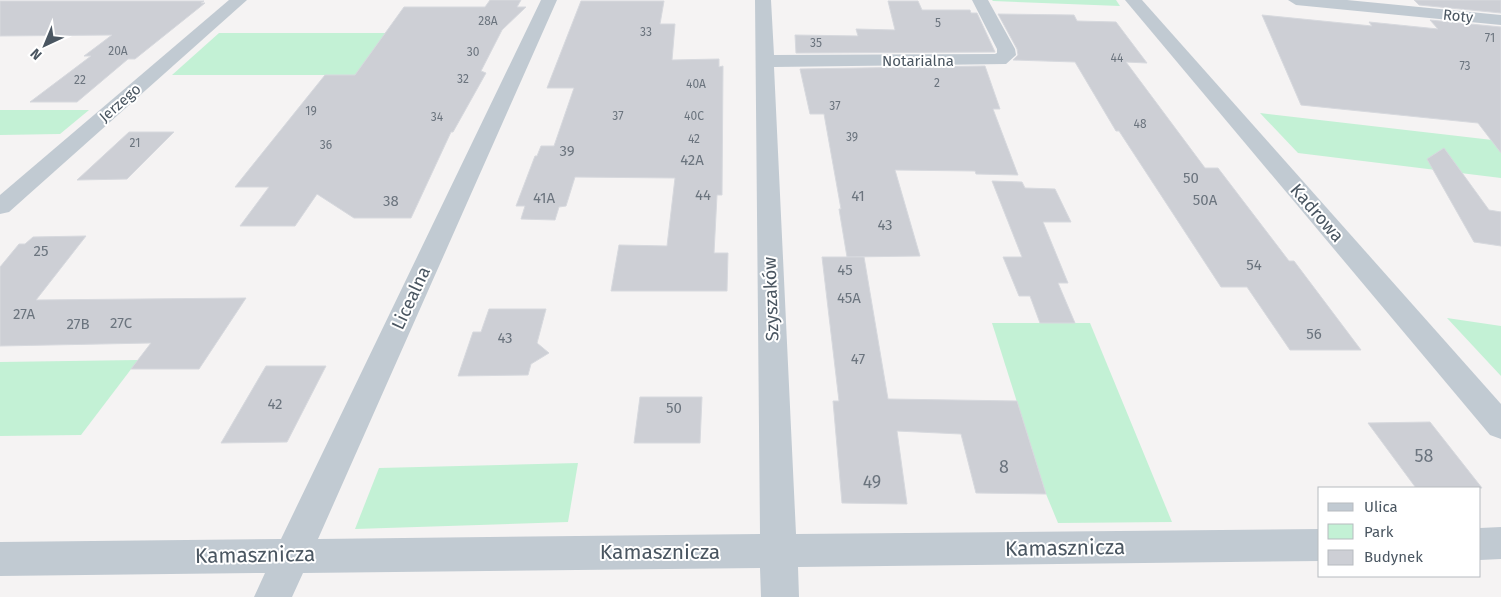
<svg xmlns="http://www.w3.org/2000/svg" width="1501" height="597" viewBox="0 0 1501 597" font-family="'Fira Sans',sans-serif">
<rect width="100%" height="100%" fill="#f5f3f3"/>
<!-- green -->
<g fill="#c3f1d5">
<path d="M992,0H1116L1120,6L993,1Z"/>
<path d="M219,33H387L356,75H172Z"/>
<path d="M0,110H89L60,134L0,135Z"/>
<path d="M1260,113L1501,141V178L1298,153Z"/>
<path d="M1447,318L1501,326V376Z"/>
<path d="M992,323H1090L1172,522L1058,523L1046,494Z"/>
<path d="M138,360L81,435L0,436V362Z"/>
<path d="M578,463L568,522L355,529L379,468Z"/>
</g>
<!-- building -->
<g fill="#cdcfd5" stroke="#d7d9de">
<path d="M490,0H521L517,7H526L502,30L481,71L486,73L453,132H451L411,218H354L317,194L295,226H240L269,187H235L325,75H355L404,7H485Z"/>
<path d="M1414,0H1501V13L1419,5Z"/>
<path d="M0,1H204L201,3H205L135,59H128L77,102H30L91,56H84L112,35L0,36Z"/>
<path d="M581,1H664L660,24H675L672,60L719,59V67L723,66L722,195H717L714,253H728L727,291H611L619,245L667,246L675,178L575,177L566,206L559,207L555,220L521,219L525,206H516L535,156H537L541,146H554L574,88H547Z"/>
<path d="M888,1H918L922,10H970L971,13H977L995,52L796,53L795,35L858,36L856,29L895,30Z"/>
<path d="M998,14L1074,15L1077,21L1116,22L1147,63L1126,62L1205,168H1218L1289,261H1294L1361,350H1290L1247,287H1221L1119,131H1116L1075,62L1013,60L1018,55L1017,49Z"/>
<path d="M1262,15L1372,26L1369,22L1438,29L1430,20L1501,27V153L1478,123L1301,105Z"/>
<path d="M985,66L1000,109H993L1018,175L976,174L975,171L895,170L920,256L847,257L839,209H841L824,114H810L800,69Z"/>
<path d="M129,132H174L127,179L77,180Z"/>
<path d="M1444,148L1489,210L1501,212V246L1474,242L1427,159Z"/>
<path d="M992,181L1022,182L1025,188L1055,189L1071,222H1043L1068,283H1058L1075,323H1040L1030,296H1019L1003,257H1022Z"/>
<path d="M86,236L36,300L246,298L199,369H131L151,343L0,346V267L19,244H25L33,237Z"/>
<path d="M822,257H864L888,399L1017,401L1046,494L976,493L961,434L897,431L907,504L842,503L833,401H839Z"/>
<path d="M489,309H546L537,343L549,353L531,364L528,375L458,376L473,332H481Z"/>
<path d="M266,366H326L287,442L221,443Z"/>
<path d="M640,397H702L700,443H634Z"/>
<path d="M1430,422L1482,488H1416L1368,423Z"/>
</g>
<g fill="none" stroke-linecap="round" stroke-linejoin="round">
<!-- minor -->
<g fill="#c1cad2" fill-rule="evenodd">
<path d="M229,0H247L9,212L0,214V195Z"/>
<path d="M541,0H557L318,539L760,534L755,0H771L774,55L995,54L997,53V49L972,0H988L1015,49L1016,55L1006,64L774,67L796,534L1320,529V561L798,567L799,597H761L760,568L303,573L292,597H254L265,573L0,576V542L281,539Z"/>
<path d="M1125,0H1142L1501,404V439L1490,435Z"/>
<path d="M1288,0H1347L1501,15V25L1296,5Z"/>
<path d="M1501,527V559L1480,560V528Z"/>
</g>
</g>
<g text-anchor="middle" stroke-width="4" stroke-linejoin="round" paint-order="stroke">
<!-- far-number labels -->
<g font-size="12" fill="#6b747e">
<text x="488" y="25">28A</text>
<text x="938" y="27">5</text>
<text x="646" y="36">33</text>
<text x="1490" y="42">71</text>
<text x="816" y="47">35</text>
<text x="118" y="55">20A</text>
<text x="473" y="56">30</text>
<text x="1117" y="62">44</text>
<text x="1465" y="70">73</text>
<text x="463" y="83">32</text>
<text x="80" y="84">22</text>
<text x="937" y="87">2</text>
<text x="696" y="88">40A</text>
<text x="835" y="110">37</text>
<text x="311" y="115">19</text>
<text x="618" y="120">37</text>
<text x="694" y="120">40C</text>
<text x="437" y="121">34</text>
<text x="1140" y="128">48</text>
<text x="852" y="141">39</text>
<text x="694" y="143">42</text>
<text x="135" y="147">21</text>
<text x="326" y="149">36</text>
</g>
<!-- far-street labels -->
<g font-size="15" fill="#4a5661" stroke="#fff">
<text transform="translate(1458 16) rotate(6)" y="5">Roty</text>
<text x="918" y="66">Notarialna</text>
<text transform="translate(120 103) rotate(-41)" y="5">Jerzego</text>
</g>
<!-- number labels -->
<g font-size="15" fill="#6b747e">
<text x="567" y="156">39</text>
<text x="692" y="165">42A</text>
<text x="1191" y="183">50</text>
<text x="703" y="200">44</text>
<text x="858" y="201">41</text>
<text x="544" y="203">41A</text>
<text x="1205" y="205">50A</text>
<text x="391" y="206">38</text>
<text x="885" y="230">43</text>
<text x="41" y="256">25</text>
<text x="1254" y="270">54</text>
<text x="845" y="275">45</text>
<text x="849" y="303">45A</text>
<text x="24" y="319">27A</text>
<text x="121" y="328">27C</text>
<text x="78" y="329">27B</text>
<text x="1314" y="339">56</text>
<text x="505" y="343">43</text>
<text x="858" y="364">47</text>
<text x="275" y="409">42</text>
<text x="674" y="413">50</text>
</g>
<!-- street labels -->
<g font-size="18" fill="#4a5661" stroke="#fff">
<text transform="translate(1317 213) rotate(49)" y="6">Kadrowa</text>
<text transform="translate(411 298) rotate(-65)" y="6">Licealna</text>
<text transform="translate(771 299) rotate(-92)" y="6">Szyszaków</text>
</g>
<!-- near-number labels -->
<g font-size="18" fill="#6b747e">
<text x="1424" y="462">58</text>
<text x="1004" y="473">8</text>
<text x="872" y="488">49</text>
</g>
<!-- near-street labels -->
<g font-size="21" fill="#4a5661" stroke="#fff">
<text transform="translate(1065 548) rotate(-1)" y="7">Kamasznicza</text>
<text x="660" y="559">Kamasznicza</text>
<text transform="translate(255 555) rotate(-1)" y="7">Kamasznicza</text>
</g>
</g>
<!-- legend -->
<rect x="1318" y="487" width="162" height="90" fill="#ffffff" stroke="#b7bbc0"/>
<rect x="1328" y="503" width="25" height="8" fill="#c1cad2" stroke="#b7bbc0"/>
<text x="1364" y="512" font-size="15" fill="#4a5661">Ulica</text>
<rect x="1328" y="524" width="25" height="15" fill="#c3f1d5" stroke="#b7bbc0"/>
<text x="1364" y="537" font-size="15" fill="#4a5661">Park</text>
<rect x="1328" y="550" width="25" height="15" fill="#cdcfd5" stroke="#b7bbc0"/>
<text x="1364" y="562" font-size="15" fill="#4a5661">Budynek</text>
<!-- north arrow -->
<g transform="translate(45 45) rotate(224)" stroke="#ffffff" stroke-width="4" paint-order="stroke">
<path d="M0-4L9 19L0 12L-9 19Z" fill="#4a5661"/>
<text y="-8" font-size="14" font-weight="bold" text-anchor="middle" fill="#4a5661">N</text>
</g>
</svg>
